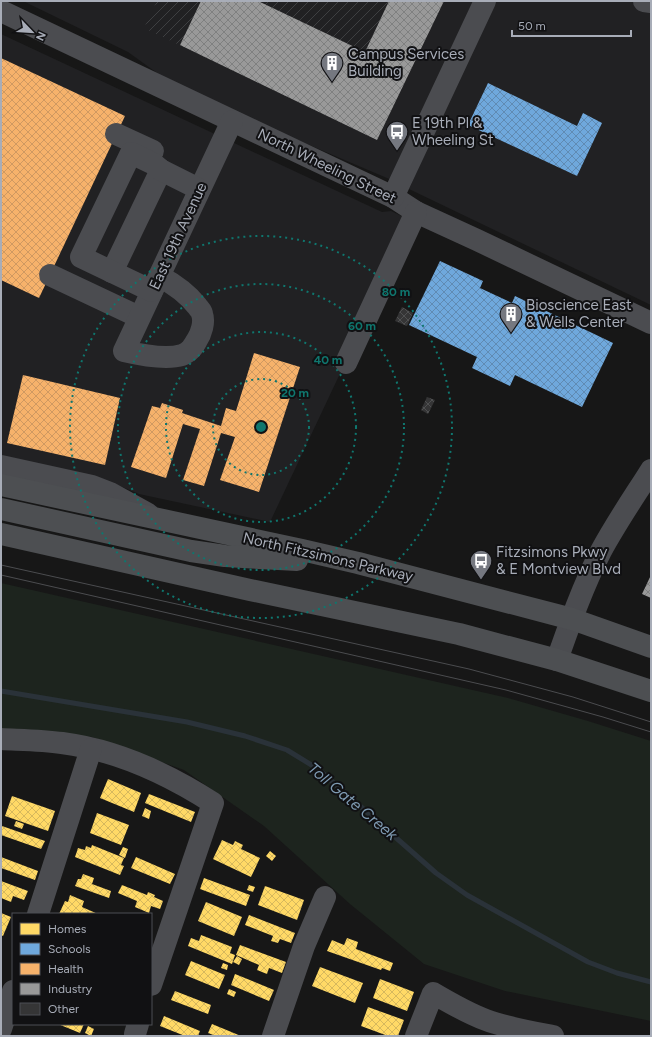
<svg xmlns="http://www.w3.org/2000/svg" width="652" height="1037" viewBox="0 0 652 1037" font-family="Figtree,sans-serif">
<defs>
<pattern id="industrial-furrows" width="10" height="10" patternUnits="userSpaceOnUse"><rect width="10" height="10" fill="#212123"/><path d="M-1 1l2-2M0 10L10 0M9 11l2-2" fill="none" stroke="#3e3f41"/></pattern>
<pattern id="homes-cross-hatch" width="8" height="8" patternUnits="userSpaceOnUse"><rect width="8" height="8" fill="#ffd966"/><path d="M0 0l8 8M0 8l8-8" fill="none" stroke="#d6b85d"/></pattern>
<pattern id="schools-cross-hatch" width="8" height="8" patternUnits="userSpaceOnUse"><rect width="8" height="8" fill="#6fa8dc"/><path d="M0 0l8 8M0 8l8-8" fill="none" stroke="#608bb3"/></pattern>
<pattern id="health-cross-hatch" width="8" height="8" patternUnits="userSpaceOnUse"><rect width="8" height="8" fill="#f6b26b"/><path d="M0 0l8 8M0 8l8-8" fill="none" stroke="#cf9961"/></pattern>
<pattern id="industry-cross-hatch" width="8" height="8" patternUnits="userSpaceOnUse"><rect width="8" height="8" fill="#999"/><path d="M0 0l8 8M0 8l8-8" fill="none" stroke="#7f8080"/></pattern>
<pattern id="building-cross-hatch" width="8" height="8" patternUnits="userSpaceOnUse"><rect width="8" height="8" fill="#353536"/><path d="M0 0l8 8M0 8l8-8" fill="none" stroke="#4f5051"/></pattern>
</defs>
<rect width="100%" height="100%" fill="#171717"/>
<!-- built -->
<g fill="#212123">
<path d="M23,1H477L394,181L182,91L128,52Z"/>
<path d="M495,1H651V305L409,189L443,113Z"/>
<path d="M1,34L382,212L391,211L412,221L270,522L139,494L113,483L1,458Z"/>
</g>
<!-- industrial -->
<path fill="url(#industrial-furrows)" d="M157,1H444L377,140L144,28Z"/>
<!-- green -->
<path fill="#1d241e" d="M1,583L508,698L588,721L651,741V1021L505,991L424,964L350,904L264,826L184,770L92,737L1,730Z"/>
<!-- homes -->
<g fill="url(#homes-cross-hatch)">
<path d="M108,779L141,793L134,812L100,798Z"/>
<path d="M149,794L195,812L191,822L145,803Z"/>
<path d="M12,796L55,811L48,831L5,816Z"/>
<path d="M145,808L151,811L149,819L142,816Z"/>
<path d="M97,813L129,825L121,845L90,833Z"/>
<path d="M16,821L24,824L22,829L14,826Z"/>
<path d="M2,826L45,841L41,849L1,835Z"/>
<path d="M222,840L233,845L235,841L243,845L241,849L260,858L251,877L213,859Z"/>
<path d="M92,845L124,858L121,865L124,866L120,875L75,857L78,848L85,850L86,846L91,848Z"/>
<path d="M123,847L128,849L125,858L119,855Z"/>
<path d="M270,851L276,856L272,861L266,856Z"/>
<path d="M1,857L38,871L35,880L1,868Z"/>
<path d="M136,857L175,874L170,884L131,868Z"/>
<path d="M83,874L94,878L92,884L111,891L109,898L75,886L78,879H81Z"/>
<path d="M204,878L250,895L246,906L200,889Z"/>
<path d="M1,881L28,891L24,900L13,896L11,902L1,898Z"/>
<path d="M122,885L147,895L148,892L155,895L154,897L163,901L160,909L151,906L149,913L135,907L137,901L118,893Z"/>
<path d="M249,885L255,887L253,892L247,890Z"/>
<path d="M265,886L304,900L297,920L258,905Z"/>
<path d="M70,895L84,901L82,907L98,914H59L65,901L68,902Z"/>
<path d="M206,902L242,917L234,936L198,921Z"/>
<path d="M1,913L11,917L3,936L1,935Z"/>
<path d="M249,915L295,933L291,943L280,939L278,943L271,941L273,936L245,925Z"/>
<path d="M201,935L232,947L230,953L235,955L232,964L188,946L191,938L199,941Z"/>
<path d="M347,938L358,942L356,949L393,963L390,971L382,968L381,970L327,951L332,940L344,945Z"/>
<path d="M240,945L286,962L282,973L269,968L267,974L257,970L259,965L236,955Z"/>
<path d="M237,956L242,959L239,965L233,962Z"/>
<path d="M191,961L225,975L219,989L185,975Z"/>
<path d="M223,963L228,965L227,970L221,968Z"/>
<path d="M320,967L363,983L355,1003L312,986Z"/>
<path d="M235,974L274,990L269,1001L231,985Z"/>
<path d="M380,979L414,992L407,1011L373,998Z"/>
<path d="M229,989L236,992L234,997L227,994Z"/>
<path d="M175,991L211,1005L208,1014L171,1000Z"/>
<path d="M368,1007L404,1020L398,1036H388L361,1026Z"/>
<path d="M164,1016L200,1031L198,1036H185L160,1026Z"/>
<path d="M58,1024H84L80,1033Z"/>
<path d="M212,1024L241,1036H216L208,1033Z"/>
<path d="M88,1026L94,1029L91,1036L85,1033Z"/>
</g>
<!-- schools -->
<g fill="url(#schools-cross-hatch)">
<path d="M488,83L577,126L583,113L602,123L577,176L468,125Z"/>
<path d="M440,261L483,281L480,288L512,303L515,296L613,343L582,407L515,375L510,386L472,368L477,357L409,325Z"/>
</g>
<!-- health -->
<g fill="url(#health-cross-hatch)">
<path d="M1,58L125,116L39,298L1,280Z"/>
<path d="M254,353L300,367L259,492L220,480L235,437L221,433L204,486L183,480L200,429L183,424L166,478L131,467L152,406L160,408L162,403L183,410L182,413L221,426L226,408L236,411Z"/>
<path d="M23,375L120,398L105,465L7,443Z"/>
</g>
<!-- industry -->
<g fill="url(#industry-cross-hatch)">
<path d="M201,1H258L365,52L389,1H444L377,140L180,45Z"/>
<path d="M651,575V598L642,594Z"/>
</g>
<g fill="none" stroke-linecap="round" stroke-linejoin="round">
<!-- stream -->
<path stroke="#2a3239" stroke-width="5" d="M1,691L187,722L245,736L287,750L318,769L436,873L467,895L588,962L617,973L651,982"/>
</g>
<!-- building -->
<g fill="url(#building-cross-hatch)">
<path d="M402,307L413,313L407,326L395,321Z"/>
<path d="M427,397L435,400L428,414L421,410Z"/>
</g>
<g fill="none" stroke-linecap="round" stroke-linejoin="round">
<!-- minor -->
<g stroke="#4b4c50" stroke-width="22">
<path d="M644,1L651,2"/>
<path d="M1,11L393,197L416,212L477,240L651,323"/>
<path d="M116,134L153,151"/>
<path d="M393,197L485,1"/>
<path d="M112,272L161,170"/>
<path d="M50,275L139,317"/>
<path d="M159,276C174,284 187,293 197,306C199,309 202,311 202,314C205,322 201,334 197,340C193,347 190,352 182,355C166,360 141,355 124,351L232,121"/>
<path d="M152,291L81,257L131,153L154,164L161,170L199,189"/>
<path d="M346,363L416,212"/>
<path d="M1,466L92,486L110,493L148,514"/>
<path d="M557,660C570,623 583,586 601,551C616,523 634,497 651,470"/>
<path d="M1,739C21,740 42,740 62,743C116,750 168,774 213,803L151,985"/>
<path d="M38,914L91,749"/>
<path d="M1,1029L13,991"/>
<path d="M135,1034L138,1024"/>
<path d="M273,1036L304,946L325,897"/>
<path d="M416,1036L433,993C450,1003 467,1013 486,1020C507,1028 531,1032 553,1036"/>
</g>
<!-- major -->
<g stroke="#4d4f52" stroke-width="22">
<path d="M1,485L302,550L358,563L572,619L651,647"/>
<path d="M1,509L191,551L225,556L297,560"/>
<path d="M1,534L250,590L459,634L557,660L651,691"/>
</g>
<!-- tram -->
<g stroke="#4b4c4f" stroke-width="1">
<path d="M1,565L469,669L573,697L651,722"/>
<path d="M1,575L506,690L603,717L651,732"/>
</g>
</g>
<!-- distance rings -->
<g fill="none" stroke="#0f766e" stroke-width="2" stroke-dasharray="2 4">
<circle cx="261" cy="427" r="48"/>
<circle cx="261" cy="427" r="95"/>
<circle cx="261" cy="427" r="143"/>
<circle cx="261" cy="427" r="191"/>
</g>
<!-- icons -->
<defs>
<g id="building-pin" transform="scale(1.15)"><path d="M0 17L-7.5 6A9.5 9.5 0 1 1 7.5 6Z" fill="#757880" stroke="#111113"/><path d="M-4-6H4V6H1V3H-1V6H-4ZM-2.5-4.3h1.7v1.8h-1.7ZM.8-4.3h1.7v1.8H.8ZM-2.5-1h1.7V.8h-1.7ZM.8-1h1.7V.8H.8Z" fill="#fff"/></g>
<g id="bus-pin" transform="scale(1.15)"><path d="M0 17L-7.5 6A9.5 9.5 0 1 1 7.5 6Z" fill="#757880" stroke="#111113"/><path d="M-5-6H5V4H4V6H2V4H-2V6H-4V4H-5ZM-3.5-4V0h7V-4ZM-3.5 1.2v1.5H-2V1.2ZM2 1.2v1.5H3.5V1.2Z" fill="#fff"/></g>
</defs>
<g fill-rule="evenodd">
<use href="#building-pin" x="332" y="63"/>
<use href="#bus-pin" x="397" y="132"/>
<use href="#building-pin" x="511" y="314"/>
<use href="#bus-pin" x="481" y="561"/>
</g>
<g text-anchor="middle" stroke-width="4" stroke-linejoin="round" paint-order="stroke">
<!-- poi labels -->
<g font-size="15" fill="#a8adb8" stroke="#111113" text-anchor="start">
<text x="348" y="59">Campus Services<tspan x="348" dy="17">Building</tspan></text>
<text x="412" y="128">E 19th Pl &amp;<tspan x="412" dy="17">Wheeling St</tspan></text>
<text x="526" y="310">Bioscience East<tspan x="526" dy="17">&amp; Wells Center</tspan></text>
<text x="496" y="557">Fitzsimons Pkwy<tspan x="496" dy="17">&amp; E Montview Blvd</tspan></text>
</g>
<!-- street labels -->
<g font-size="15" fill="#a8adb8" stroke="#111113">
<text transform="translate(327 166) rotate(26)" y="5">North Wheeling Street</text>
<text transform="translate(178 236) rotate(-65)" y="5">East 19th Avenue</text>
<text transform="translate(328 557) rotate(13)" y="5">North Fitzsimons Parkway</text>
</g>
<!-- water labels -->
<g font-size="16" font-style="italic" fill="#7f9bb3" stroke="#111113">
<text transform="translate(353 801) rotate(40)" y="6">Toll Gate Creek</text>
</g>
</g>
<circle cx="261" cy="427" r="6" fill="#0f766e" stroke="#111113" stroke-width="2"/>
<g font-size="12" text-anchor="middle" font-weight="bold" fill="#0f766e" stroke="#111113" stroke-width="4" stroke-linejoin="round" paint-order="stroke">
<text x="396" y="296">80 m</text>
<text x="362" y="330">60 m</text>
<text x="328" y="364">40 m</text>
<text x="295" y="397">20 m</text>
</g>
<!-- border -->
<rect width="652" height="1037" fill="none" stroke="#a8adb8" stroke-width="4"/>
<!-- legend -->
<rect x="12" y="913" width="140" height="112" fill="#111113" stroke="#4d4f55"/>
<rect x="20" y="923" width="20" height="12" fill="#ffd966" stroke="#4d4f55"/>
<text x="48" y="933" font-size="12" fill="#a8adb8">Homes</text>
<rect x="20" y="943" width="20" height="12" fill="#6fa8dc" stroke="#4d4f55"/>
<text x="48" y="953" font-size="12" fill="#a8adb8">Schools</text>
<rect x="20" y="963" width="20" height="12" fill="#f6b26b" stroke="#4d4f55"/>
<text x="48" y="973" font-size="12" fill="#a8adb8">Health</text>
<rect x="20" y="983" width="20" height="12" fill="#999999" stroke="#4d4f55"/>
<text x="48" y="993" font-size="12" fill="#a8adb8">Industry</text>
<rect x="20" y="1003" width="20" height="12" fill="#353536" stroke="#4d4f55"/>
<text x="48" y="1013" font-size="12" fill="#a8adb8">Other</text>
<!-- north arrow -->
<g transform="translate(32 32) rotate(115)" stroke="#111113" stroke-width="3" paint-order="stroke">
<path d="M0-3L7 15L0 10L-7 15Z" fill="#a8adb8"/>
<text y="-6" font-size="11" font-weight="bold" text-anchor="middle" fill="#a8adb8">N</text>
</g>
<!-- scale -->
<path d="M512 30v6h119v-6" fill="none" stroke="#a8adb8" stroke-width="2"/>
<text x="518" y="30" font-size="12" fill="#a8adb8" stroke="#111113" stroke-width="3" paint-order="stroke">50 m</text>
</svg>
